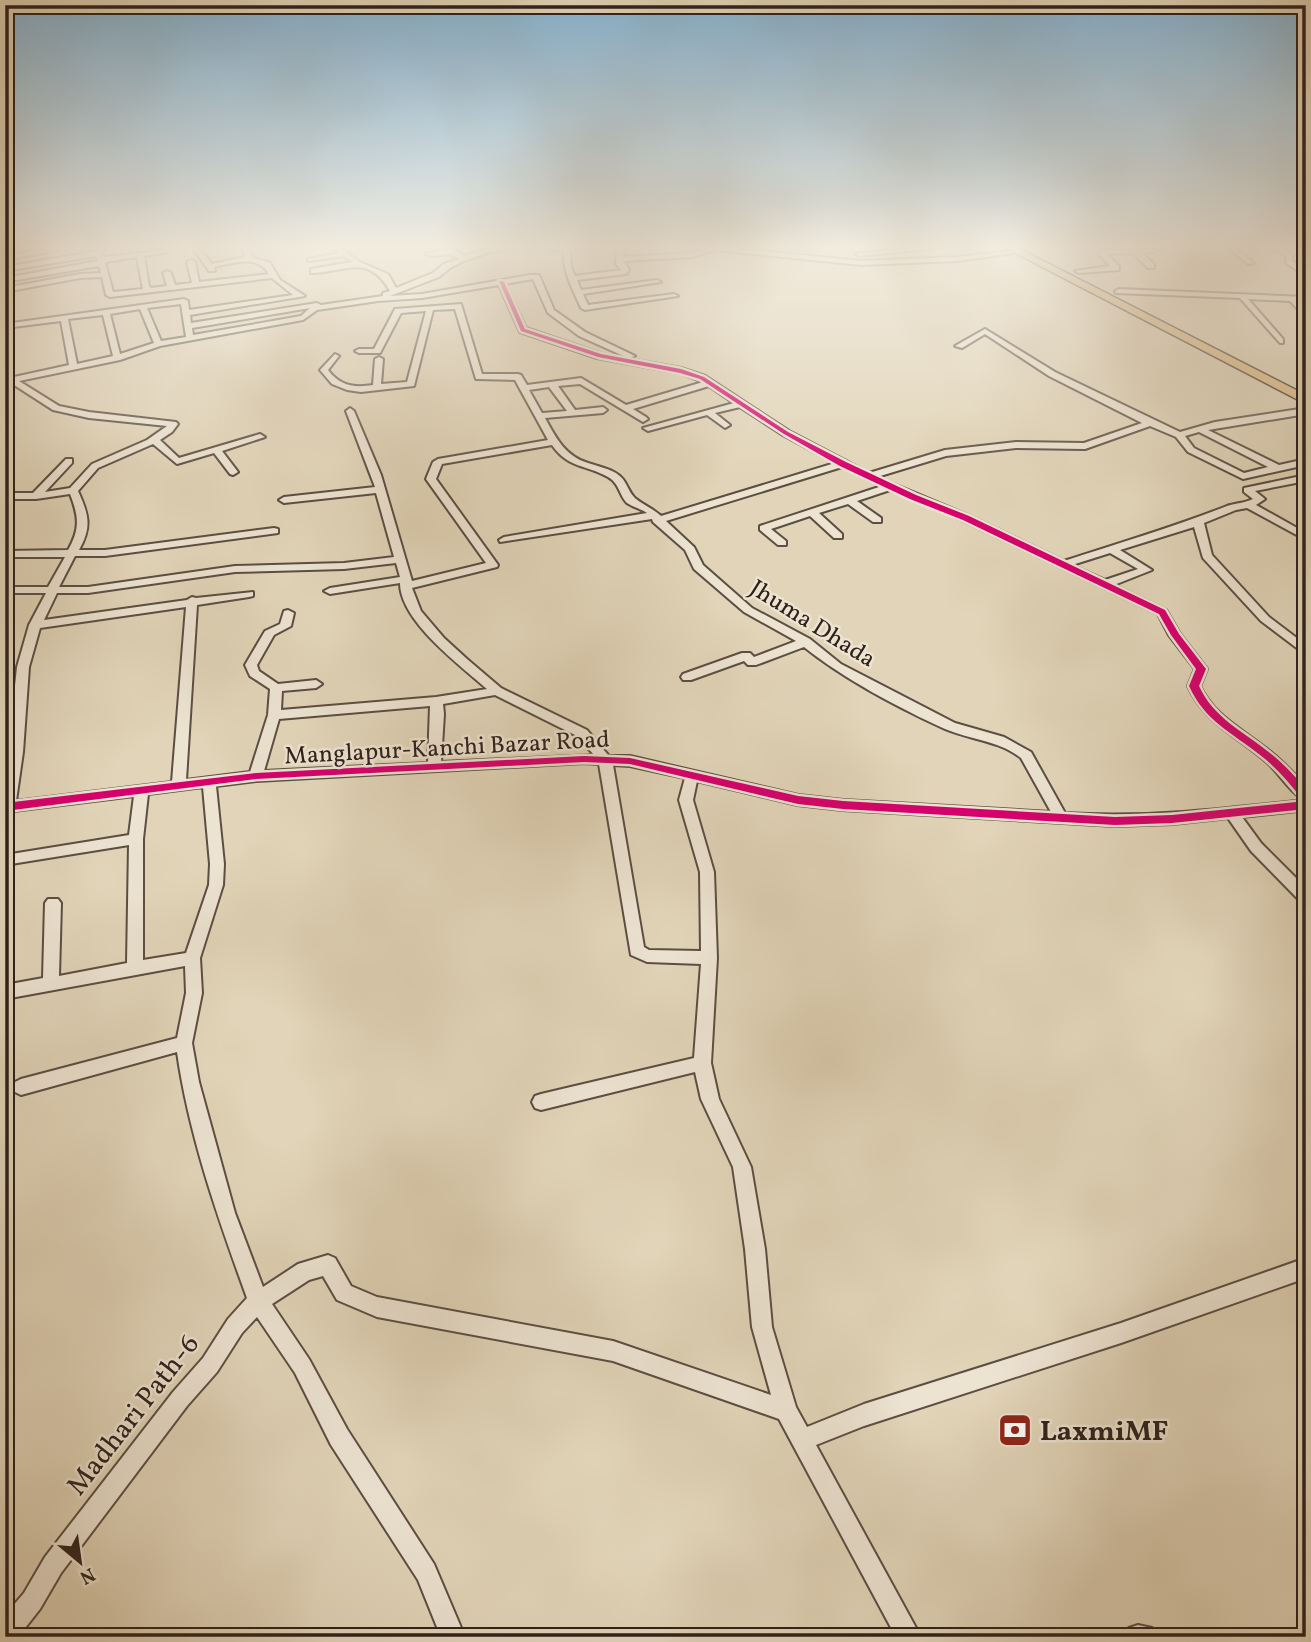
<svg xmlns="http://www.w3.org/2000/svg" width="1311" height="1642" viewBox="0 0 1311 1642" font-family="Vollkorn,serif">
<rect width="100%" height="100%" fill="#e1d4b8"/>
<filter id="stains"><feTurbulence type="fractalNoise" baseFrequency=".00286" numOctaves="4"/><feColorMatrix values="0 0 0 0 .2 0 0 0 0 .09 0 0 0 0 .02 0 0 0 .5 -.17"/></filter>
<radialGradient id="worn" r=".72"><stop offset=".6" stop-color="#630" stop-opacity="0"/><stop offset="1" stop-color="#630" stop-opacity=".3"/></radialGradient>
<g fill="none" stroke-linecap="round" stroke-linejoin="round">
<!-- minor casing -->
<g stroke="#5b4e43" stroke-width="4">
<g id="minor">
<path d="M5,245H30L5,249Z"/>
<path d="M73,245H86L5,260V256Z"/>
<path d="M102,245H108L102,253L104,257L167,250V252L144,256L149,286L151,288L167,286L163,273L167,271L171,273L175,285L192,283L187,262L191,260L195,262L199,282L269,274C257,254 234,263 214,267L215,271H209L193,248L198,247L212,264L245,257L242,245H248L252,257L270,263L280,280L305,296L190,315L191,323L317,303L321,305L383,296V293L390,291C367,252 345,273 311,273V269L352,262L344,256L308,261V259L339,253L329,245H336L360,262L388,274L396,288L433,273L444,264L459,259C443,249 438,260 426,254L449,249L447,245H454L457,248L455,251L465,256L486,249L526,245L487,253L466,260L450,268L439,277L390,296L422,294L530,275H539L554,310L585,332L635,356L628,358L579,336L548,313L533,279L505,284L526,328L602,354L681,368L705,376L789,431L869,473L945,450L1016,442L1084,443L1142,423L1049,376L985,334L962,348L955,346L985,329L1055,372L1180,432L1215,422L1306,408V414L1208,430L1279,465L1306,459V465L1243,479L1188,452L1176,437L1150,426L1085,449L1016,448L946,456L877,477L970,516L1064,561C1119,543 1174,527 1227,506C1236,503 1245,503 1253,499L1244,492V488L1306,475V481L1255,491L1265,499L1256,505L1306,533V540L1247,508L1236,510L1204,523L1212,555L1269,617L1306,645V655L1261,621L1203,558L1194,527L1120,550L1152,570L1114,585L1166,610L1180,634L1207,669L1200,686C1214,716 1242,729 1267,749C1281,760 1294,773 1306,787V810L1242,817L1261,843L1306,888V900L1298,899L1251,851L1228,818L1172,824L1115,826L843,810L798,805L697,781L693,800L714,872L717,958L711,1063L719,1099L751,1167L765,1249L772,1327L796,1407L807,1427L864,1404L1121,1323L1306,1258V1278L1121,1343L864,1426L816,1445L921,1637H896L779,1419L613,1361L377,1317L337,1300L323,1276L309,1280L272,1304L309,1359L347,1429L434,1564L465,1637H441L418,1580L331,1445L295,1373L257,1317L242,1333L217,1372L187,1406L61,1573L40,1609L18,1637H5V1615L24,1593L45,1557L173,1392L203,1358L228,1319L247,1298C218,1218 189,1136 177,1052L21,1095L15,1092L12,1087L15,1082L21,1079L177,1038L186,993L185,966L5,999V985L43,978L45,903L48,899H58L61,903L59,976L127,963L129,845L5,865V855L129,835L134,796L5,812V779L17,667L29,625L46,593H5V587H48L65,557H5V551L68,550C80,529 79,517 70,494L36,499H5V493H33L66,459H72V463L45,492L70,488L92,464L147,440L167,426L89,418L53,410L11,383L5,384V372L14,377L69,365L61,321L5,328V324L184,299L188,301L189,310L293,295L272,278L110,297L106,295L102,277L80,278L5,292V288L80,274L101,273L99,266L5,282V278L98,261L96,256L5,271V267L97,251ZM137,257L143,289L113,292L105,262ZM499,285L520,332L597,358L679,373L703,382L626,405L581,378L527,385L521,375L518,374H482L461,304L395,309L374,349H359L355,351L359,353H380L401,313L426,311L407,382L381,384L383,359L379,357L375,359L373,385C354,388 340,386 328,370L339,356L335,354L320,370L332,384L347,390L361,392L414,386L433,310L455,309L476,379L515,380L548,440L438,459L433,462L426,479L486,563L412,581L381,475L354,411L350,408L346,411L375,487L284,497L279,500L284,503L376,493L394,557L344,563L235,566L88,587H59L75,556H105L278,533V529L274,528L105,550H79C92,527 89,515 78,491L98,468L153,444L177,464L214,453L230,474L233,475L238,472L222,451L265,437L260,434L179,458L160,440L172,432L178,424L176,422L89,412L59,406L19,381L120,360L160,346L303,320L317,310L378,301L422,298ZM181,304L186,337L161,341L147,308ZM310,308L301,316L193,335L192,328ZM140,309L154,343L120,354L110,314ZM103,315L113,356L77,364L68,319ZM580,384L643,422L648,419L646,417L633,409L709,386L734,403L643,428L648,431L707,415L725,428L730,425L715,413L740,407L783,435L835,463L661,516C654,509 638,502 634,497C626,488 627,479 614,472C606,468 597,466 588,463C565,456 556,438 545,418L603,413L607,410L603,407L575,410L558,386ZM549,387L567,411L542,413L529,390ZM1199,432L1268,467L1244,473L1194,448L1185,436ZM552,445C569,469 585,464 608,477C620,484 619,495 627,503C633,507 641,509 647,513L504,537L499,540L500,542L652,519L653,522L685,550L694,569L744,612L796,641L754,657L750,653H742L683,674L681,677L683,680H691L744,661L748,665H756L804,647C844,679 899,708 945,729C971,740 998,740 1021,758L1051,812L843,800L798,795L630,756H609L587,730L501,688L467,659L444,638L421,611L412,588L497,567L498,565L436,479L442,464ZM842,467L882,486L760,526V530L778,545H786V541L771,529L810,516L834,538H842V534L819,513L848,504L873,522H881V518L857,501L890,490L962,520L1158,614L1169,635L1195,669L1188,686C1205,724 1241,738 1270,765C1281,776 1291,793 1304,800C1224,809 1146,818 1065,813L1031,752L1004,737L955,723L841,664L810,639L752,608L703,565L694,547L666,521ZM1110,553L1138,569L1105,580L1072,565ZM396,563L400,577L330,588L324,591L330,594L400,583C400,621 460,665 487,689L436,697L281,710L282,691L316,688L322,684L316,680L278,684L259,671L257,665L274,635L291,626L294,613L288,610L284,611L280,624L265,631L245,665L250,676L270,689L268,715L250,772L186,780L197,605L249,597L253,596V592L196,598L192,597L187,600L44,620L57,593H88L235,572L344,569ZM186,607L172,782L16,801L23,752L29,667L40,628ZM495,695L577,736L594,755L441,762L444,714L443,704ZM430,706L428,763L264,771L279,719ZM584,763L599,764L631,955L647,962L701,964L694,1058L541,1094L535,1096L532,1102L535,1108L541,1110L695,1072L701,1099L733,1167L745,1249L752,1327L771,1395L613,1341L377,1297L351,1286L335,1258L328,1255L298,1264L263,1287L235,1213L199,1082L192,1043L202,993L200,958L223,885L224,864L216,786L256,781ZM613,765L630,766L685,778L679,800L700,872L701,951L649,950L644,947ZM203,787L210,864L209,885L186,953L143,960V839L148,794Z"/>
<path d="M539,245L570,250L571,267L575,276L621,270L616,264L617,247L622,245H638L623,249V257L691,253L714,246L861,261L957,257L1011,251L1014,253L957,261L861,265L714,250L692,257L624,261L629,270L626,274L577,280L581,290L657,280L661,282L583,294L588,305L674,294L678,296L585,310L581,308C573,289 563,274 564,252Z"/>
<path d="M939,245H961L859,256L856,254Z"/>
<path d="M1225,245H1232L1254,263L1248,264Z"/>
<path d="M1268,245H1275L1293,255L1292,261L1306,271V276L1286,263L1287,257Z"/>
<path d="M1158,249L1156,252L1141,253L1154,264V268H1148L1133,253L1106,254L1119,266V270L1079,273L1075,271L1110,266L1099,254L1101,251Z"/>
<path d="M1119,289L1306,297V301H1298L1306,311V318L1290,301L1248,299L1283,339V343H1280L1240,298L1116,293L1115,291Z"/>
<path d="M1138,1625L1152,1628L1155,1637H1126L1129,1628Z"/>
</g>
</g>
<!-- highway casing -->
<g stroke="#2e211c" stroke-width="3">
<path id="highway" d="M1000,245H1012L1306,395V404Z"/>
</g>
<!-- minor -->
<use href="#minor" fill="#ece3d1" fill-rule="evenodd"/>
<!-- highway -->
<use href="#highway" fill="#e0ba7c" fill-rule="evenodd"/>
<!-- cycleway casing -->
<g stroke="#ece3d1" stroke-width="5">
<g id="cycleway">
<path d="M499,281L504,282L525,329L601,354L681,369L704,377L788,432L846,462L916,495L969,516L1165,610L1179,634L1206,669L1199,686C1213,717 1241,730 1266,750C1281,761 1294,775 1306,789V800L1302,799C1289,783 1276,767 1260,755C1231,732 1205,721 1189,686L1196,669L1171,635L1159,614L963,520L910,499L840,466L784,434L700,379L680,373L598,357L521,331Z"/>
<path d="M584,756L630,758L798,796L843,801L1115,817L1172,815L1306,801V809L1172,823L1115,825L843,809L798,804L630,764L584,762L256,779L5,811V803L256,773Z"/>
</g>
</g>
<!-- cycleway -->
<use href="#cycleway" fill="#d6006c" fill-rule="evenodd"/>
</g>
<!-- sky -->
<linearGradient id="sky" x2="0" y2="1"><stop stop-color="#87b5d4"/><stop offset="0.52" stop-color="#f2ecdf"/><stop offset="1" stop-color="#f2ecdf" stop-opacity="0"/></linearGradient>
<rect width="1311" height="475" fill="url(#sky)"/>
<!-- icons -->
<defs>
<g id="bank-square" transform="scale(1.75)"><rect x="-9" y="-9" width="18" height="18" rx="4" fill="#8f2418" stroke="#ece3d1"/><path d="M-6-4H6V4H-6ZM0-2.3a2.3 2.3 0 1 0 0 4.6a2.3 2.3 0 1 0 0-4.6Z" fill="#fff"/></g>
</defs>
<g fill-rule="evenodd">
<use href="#bank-square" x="1015" y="1430"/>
</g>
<g text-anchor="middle" stroke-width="5" stroke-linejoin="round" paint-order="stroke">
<!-- street labels -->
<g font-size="24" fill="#2e211c" stroke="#ece3d1">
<text transform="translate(813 623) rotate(32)" y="8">Jhuma Dhada</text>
<text transform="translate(447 747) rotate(-3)" y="8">Manglapur-Kanchi Bazar Road</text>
</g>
<!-- near-street labels -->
<g font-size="28" fill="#2e211c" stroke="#ece3d1">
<text transform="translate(132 1414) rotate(-52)" y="10">Madhari Path-6</text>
</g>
<!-- near-poi labels -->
<g font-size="28" font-weight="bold" fill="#2e211c" stroke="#ece3d1" text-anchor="start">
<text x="1040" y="1440">LaxmiMF</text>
</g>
</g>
<!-- margin -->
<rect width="1311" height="1642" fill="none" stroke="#e1d4b8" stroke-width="28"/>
<rect x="7" y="7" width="1297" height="1628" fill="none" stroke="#2e211c" stroke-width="3.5"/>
<rect x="14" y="14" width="1283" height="1614" fill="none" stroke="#2e211c" stroke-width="2"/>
<!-- north arrow -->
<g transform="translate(80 1562) rotate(151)" stroke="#ece3d1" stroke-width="5" paint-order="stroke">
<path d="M0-5L12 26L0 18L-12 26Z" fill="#2e211c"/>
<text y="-10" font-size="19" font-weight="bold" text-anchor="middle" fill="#2e211c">N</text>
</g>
<rect width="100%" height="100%" filter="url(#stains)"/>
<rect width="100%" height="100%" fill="url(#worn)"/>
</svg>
